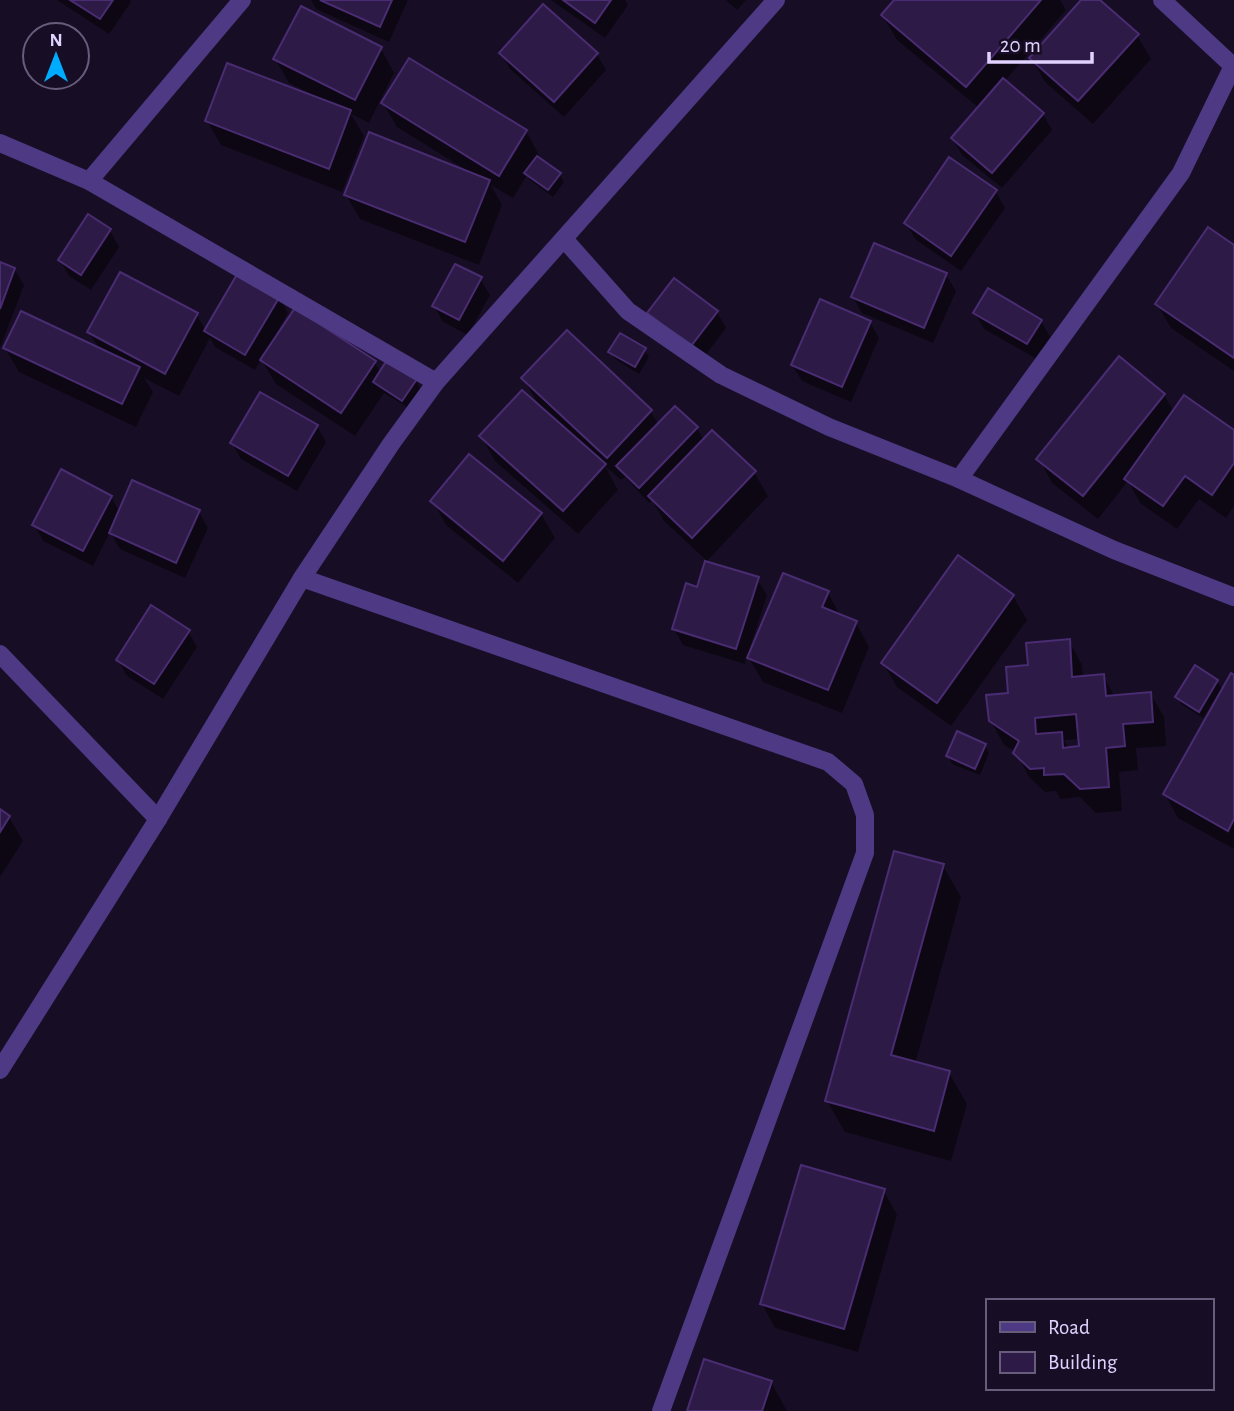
<svg xmlns="http://www.w3.org/2000/svg" width="1234" height="1411" viewBox="0 0 1234 1411" font-family="'Alegreya Sans',sans-serif">
<rect width="100%" height="100%" fill="#170e25"/>
<!-- shadow -->
<g fill="#0007" fill-rule="evenodd">
<path d="M57,0H130L131,2L109,34Z"/>
<path d="M311,0H408L389,42L316,9Z"/>
<path d="M551,0H625L628,5L605,38Z"/>
<path d="M726,0H746L737,10Z"/>
<path d="M897,0H1060L1066,10L1004,82L1043,114L1052,130L1002,188L962,155L953,139L979,108L897,40L883,16Z"/>
<path d="M1084,0H1097L1137,35L1151,59L1093,124L1045,82L1031,58Z"/>
<path d="M381,49L394,73L369,123L351,114L364,136L342,192L221,145L207,121L314,98L315,96L289,83L275,59Z"/>
<path d="M501,53L597,54L606,70L564,117L510,69Z"/>
<path d="M383,103L526,131L539,155L538,158L560,175L564,182L553,197L530,180L527,175L513,198L491,185L502,205L479,265L360,219L346,195L468,171L397,127Z"/>
<path d="M996,192L1005,208L961,271L915,239L906,223Z"/>
<path d="M88,217L110,231L119,247L91,290L69,276L60,260Z"/>
<path d="M1234,247V371L1171,328L1157,304Z"/>
<path d="M0,264L14,269L24,285L0,348Z"/>
<path d="M946,275L956,291L933,343L862,313L853,297Z"/>
<path d="M480,279L490,295L468,335L443,322L434,306Z"/>
<path d="M279,297L288,313L276,334L374,362L381,373L415,380L420,388L407,407L384,393L355,436L276,384L261,359L255,370L215,347L210,338L179,396L144,378L153,392L136,427L19,372L5,348L100,350L89,332L196,314L206,331Z"/>
<path d="M717,312L726,328L701,361L659,330L649,314Z"/>
<path d="M975,313L1041,321L1050,337L1037,359L984,329Z"/>
<path d="M870,322L879,338L851,402L802,381L792,365Z"/>
<path d="M644,350L649,357L639,374L615,359L611,352Z"/>
<path d="M523,378L650,411L659,425L697,428L704,441L754,472L768,496L707,561L664,521L652,500L649,503L625,477L621,480L605,466L618,490L578,534L495,461L482,437L540,407Z"/>
<path d="M1164,395L1174,412L1234,432V506L1226,518L1199,499L1177,529L1140,503L1128,481L1098,519L1052,483L1039,459Z"/>
<path d="M317,426L326,442L297,491L241,459L232,443Z"/>
<path d="M111,497L120,513L199,512L208,528L185,578L120,549L110,532L93,566L43,541L34,524Z"/>
<path d="M433,501L541,514L555,538L518,583L446,525Z"/>
<path d="M757,579L767,595L748,654L751,655L828,593L841,617L856,623L869,647L842,713L763,682L747,655L745,664L683,645L674,629L699,589Z"/>
<path d="M1013,596L1027,620L951,726L897,687L883,663Z"/>
<path d="M188,631L197,647L163,699L127,676L118,660Z"/>
<path d="M1069,641L1082,665L1083,678L1103,676L1115,697L1150,693L1164,717L1166,746L1136,748L1138,770L1119,772L1122,811L1096,813L1080,797L1060,799L1056,791L1045,792L1029,777L1016,752L1004,745L990,720L1030,667ZM1080,739L1081,747L1069,749L1064,740Z"/>
<path d="M1234,677V849L1178,818L1165,794L1221,695L1218,694L1203,718L1182,705L1177,697L1217,681L1223,691Z"/>
<path d="M985,745L989,753L980,775L952,764L948,756Z"/>
<path d="M0,811L9,817L23,841L0,877Z"/>
<path d="M943,866L961,897L915,1064L949,1073L967,1104L951,1161L845,1132L827,1101Z"/>
<path d="M884,1191L897,1215L858,1352L775,1328L762,1304Z"/>
<path d="M771,1382L787,1411H689Z"/>
</g>
<!-- building -->
<g fill="#2d1a46" stroke="#4a2c72" stroke-width="2" fill-rule="evenodd">
<path d="M70,0H113L100,19Z"/>
<path d="M320,0H392L380,27Z"/>
<path d="M563,0H611L595,23Z"/>
<path d="M894,0H1041L966,87L881,15Z"/>
<path d="M1081,0H1100L1139,34L1078,101L1029,58Z"/>
<path d="M543,4L598,53L554,102L499,53Z"/>
<path d="M301,6L382,47L355,100L273,59Z"/>
<path d="M409,58L527,130L499,176L381,103Z"/>
<path d="M227,63L351,110L329,169L205,121Z"/>
<path d="M1003,78L1044,113L992,173L951,138Z"/>
<path d="M369,132L490,180L465,242L344,195Z"/>
<path d="M537,156L561,173L548,190L524,173Z"/>
<path d="M949,157L997,190L951,256L904,223Z"/>
<path d="M88,214L111,229L81,275L58,260Z"/>
<path d="M1208,227L1234,245V358L1155,304Z"/>
<path d="M874,243L947,273L924,328L851,297Z"/>
<path d="M0,262L15,268L0,309Z"/>
<path d="M455,264L482,277L459,320L432,306Z"/>
<path d="M239,271L280,296L245,355L204,331Z"/>
<path d="M120,272L198,313L165,374L87,332Z"/>
<path d="M674,278L718,311L691,346L647,313Z"/>
<path d="M988,288L1042,320L1027,344L973,313Z"/>
<path d="M820,299L871,321L842,387L791,365Z"/>
<path d="M295,308L376,361L341,413L260,360Z"/>
<path d="M21,311L140,367L122,404L3,348Z"/>
<path d="M567,330L652,410L607,458L521,378Z"/>
<path d="M620,333L646,348L635,367L608,352Z"/>
<path d="M1119,356L1165,394L1083,496L1036,459Z"/>
<path d="M387,360L417,379L402,401L373,382Z"/>
<path d="M522,390L606,464L563,511L479,436Z"/>
<path d="M260,392L318,425L288,476L230,443Z"/>
<path d="M1184,395L1234,430V463L1212,495L1185,476L1163,506L1124,479Z"/>
<path d="M675,406L698,427L639,488L616,466Z"/>
<path d="M712,430L756,471L692,538L648,496Z"/>
<path d="M469,454L542,513L503,561L430,501Z"/>
<path d="M61,469L112,496L83,551L32,525Z"/>
<path d="M132,480L200,510L176,563L109,533Z"/>
<path d="M958,555L1014,595L937,703L881,663Z"/>
<path d="M705,561L759,577L736,649L672,629L686,583L697,587Z"/>
<path d="M783,573L829,591L822,607L857,621L828,690L747,658Z"/>
<path d="M151,605L190,630L154,684L116,660Z"/>
<path d="M1070,639L1072,677L1104,674L1106,696L1151,692L1153,722L1123,724L1125,746L1106,748L1109,787L1080,789L1064,774L1044,775V768L1030,769L1013,753L1019,741L989,721L986,695L1008,693L1006,667L1028,665L1026,643ZM1076,714L1079,746L1063,748L1062,732L1036,734L1035,718Z"/>
<path d="M1195,665L1218,680L1199,712L1175,697Z"/>
<path d="M1231,673L1234,675V819L1228,831L1163,794Z"/>
<path d="M957,731L986,744L975,769L946,756Z"/>
<path d="M0,809L10,816L0,832Z"/>
<path d="M894,851L944,864L891,1055L950,1071L934,1131L825,1101Z"/>
<path d="M801,1165L885,1189L844,1329L760,1304Z"/>
<path d="M704,1359L772,1381L762,1411H687Z"/>
</g>
<g fill="none" stroke-linecap="round" stroke-linejoin="round">
<!-- street -->
<g stroke="#4d3984" stroke-width="18">
<path d="M0,143L89,181L436,382"/>
<path d="M89,181L242,0"/>
<path d="M564,239L628,311L721,375L829,427L959,479L1114,550L1234,597"/>
<path d="M959,479L1181,173L1233,66L1162,0"/>
<path d="M302,578L828,762L854,784L865,815V853L661,1411"/>
<path d="M0,654L158,819"/>
<path d="M0,1070L158,819L302,578L391,444L436,382L776,0"/>
</g>
</g>
<!-- legend -->
<rect x="986" y="1299" width="228" height="91" fill="#170e25" stroke="#685c7c" stroke-width="2"/>
<rect x="1000" y="1322" width="35" height="10" fill="#4d3984" stroke="#685c7c" stroke-width="2"/>
<text x="1048" y="1334" font-size="21" fill="#e1d2ff">Road</text>
<rect x="1000" y="1352" width="35" height="21" fill="#2d1a46" stroke="#685c7c" stroke-width="2"/>
<text x="1048" y="1369" font-size="21" fill="#e1d2ff">Building</text>
<!-- north arrow -->
<g transform="translate(56 56)"><circle r="33" fill="#170e25" stroke="#685c7c" stroke-width="2"/>
<path d="M0-5L12 26L0 18L-12 26Z" fill="#00acfd"/>
<text y="-10" font-size="19" font-weight="bold" text-anchor="middle" fill="#e1d2ff">N</text>
</g>
<!-- scale -->
<path d="M989 52v10h103v-10" fill="none" stroke="#e1d2ff" stroke-width="3.5"/>
<text x="1000" y="52" font-size="21" fill="#e1d2ff" stroke="#170e25" stroke-width="5" paint-order="stroke">20 m</text>
</svg>
